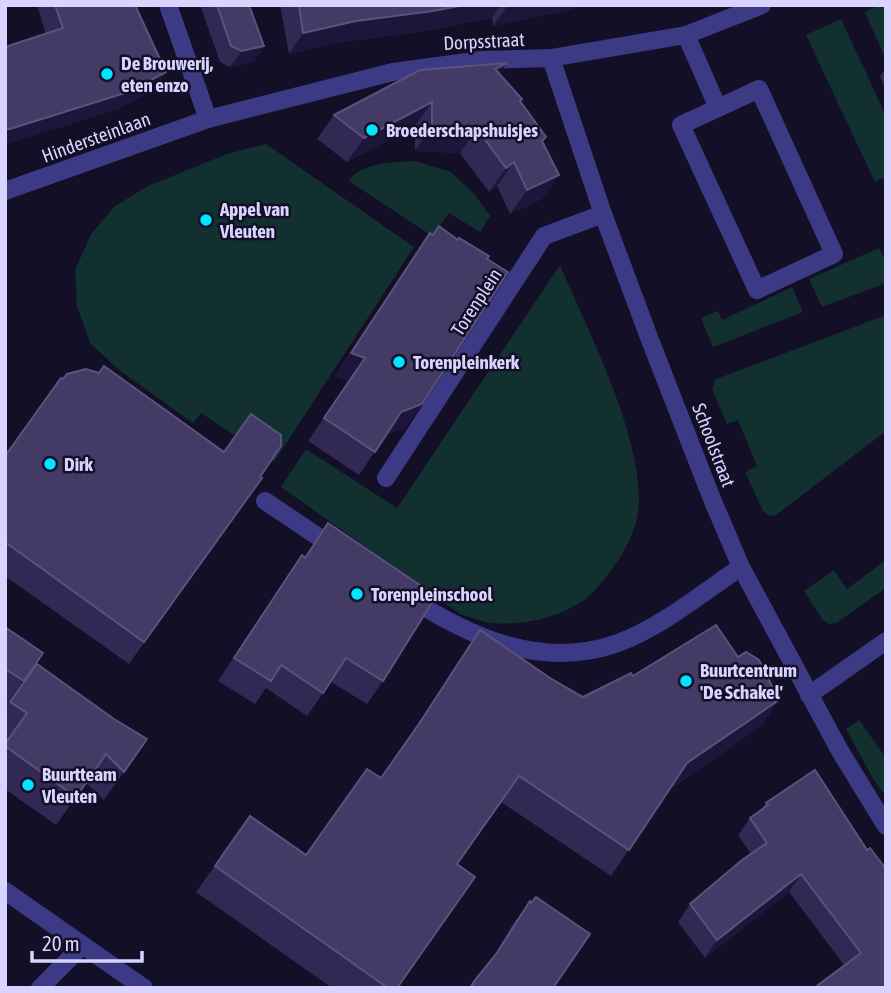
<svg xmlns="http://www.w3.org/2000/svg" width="891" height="993" viewBox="0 0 891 993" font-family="'Asap Condensed',sans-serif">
<rect width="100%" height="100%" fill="#130f26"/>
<!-- green -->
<g fill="#12302f">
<path d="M879,5H886V60L865,12Z"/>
<path d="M841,19L886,116V177L875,182L806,35Z"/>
<path d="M266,144L414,247L274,462L201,413L193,423L119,370L90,343L77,306L75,270L91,234L115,206L148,186L227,154Z"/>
<path d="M415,161L451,172L475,195L490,216L480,232L449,213L432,236L349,181C360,162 396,162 415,161Z"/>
<path d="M879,248L886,261V283L822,307L809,279Z"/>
<path d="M560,265C588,331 640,430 639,501C638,535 617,566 595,590C571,616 526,626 491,623C481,622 470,617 460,614L281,487L306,449L397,508Z"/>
<path d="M792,287L803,312L713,347L701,318L718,311L722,320Z"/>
<path d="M886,315V431L776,515L769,516L763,511L745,472L757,466L738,420L727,424L712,389L716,379Z"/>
<path d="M886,560V588L836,623L829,624L822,619L804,591L834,570L847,589Z"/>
<path d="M859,720L886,758V797L874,780L846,729Z"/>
</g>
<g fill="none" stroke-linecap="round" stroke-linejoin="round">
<!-- minor -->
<g stroke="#3d3a85" stroke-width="18">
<path d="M168,5L208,119"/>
<path d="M686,35L718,108L681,125L757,290L834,254L759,89L718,108"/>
<path d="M551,58L603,214L650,340L712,499L741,567L840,751L886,826"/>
<path d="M5,191L208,119L393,72L482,60L551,58L686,35L762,5"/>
<path d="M386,478L544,236L603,214"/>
<path d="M265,501L338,550"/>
<path d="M408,597C471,638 543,670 618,643C663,626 702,593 741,567"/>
<path d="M809,695L886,641"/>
<path d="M5,891L144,988"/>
<path d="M40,988L83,945"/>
</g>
</g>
<!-- wall -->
<g fill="#312854">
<path d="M37,5H135L166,72L154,90L116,110L46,34Z"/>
<path d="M200,5H249L264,46L253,62L230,67L220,62Z"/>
<path d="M280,5H585L568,10L493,26L492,18L419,32L341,42L289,54Z"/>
<path d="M886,67V91L880,76Z"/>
<path d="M499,74L522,99L520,102L546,137L543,142L542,199L510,214L497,186L489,192L460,153L415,151V126L347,162L317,139L334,115Z"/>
<path d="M439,226L422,404L406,427L386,435L359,475L308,441L349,381L335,376L414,256L430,233L433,235Z"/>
<path d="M5,456L260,477L129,664L5,576Z"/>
<path d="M328,523L383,681L367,704L331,682L307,716L266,688L255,704L218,681L286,578L302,555L304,557Z"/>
<path d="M5,627L43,653L5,707Z"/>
<path d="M480,630L550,678L583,697L633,676L738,657L779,700L761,726L670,789L611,876L501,802L457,864L397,988H332L196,892L250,816L306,855L381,778L404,744Z"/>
<path d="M37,664L114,719L147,739L104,800L86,783L56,825L5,789V744L7,741L5,740V708Z"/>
<path d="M766,803L886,988L844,965L789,892L705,958L678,922L690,904L751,854L738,835L750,818L762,809Z"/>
<path d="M530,901L553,988L490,962L513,924Z"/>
</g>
<!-- shaded-wall -->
<g fill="#1d163a">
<path d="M464,5H500L492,18L419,32L341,42L289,54L303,33L356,21Z"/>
<path d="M508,5H585L568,10L493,26Z"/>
<path d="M264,46L253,62L230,67L242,51Z"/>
<path d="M507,63L490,87L495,69Z"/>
<path d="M166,72L154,90L116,110L5,145V129Z"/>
<path d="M432,102L415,126L347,162L364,138Z"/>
<path d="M432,127L477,129L460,153L415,151Z"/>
<path d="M514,162L497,186L489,192L506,168Z"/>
<path d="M559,175L542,199L510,214L527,190Z"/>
<path d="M351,353L365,358L349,381L335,376Z"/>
<path d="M422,404L406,427L385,435L401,412Z"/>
<path d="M779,700L761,726L669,789L687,763Z"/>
<path d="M801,874L789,892L705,958L717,940Z"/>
</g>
<!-- building -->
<g fill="#433a66" stroke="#5a527e" stroke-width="2">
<path d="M55,5H135L166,72L128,92L10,129H5V47L63,28Z"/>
<path d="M217,5H249L264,46L242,51L231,46Z"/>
<path d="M299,5H464L433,11L356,21L303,33Z"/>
<path d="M507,63L495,69L522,99L520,101L546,137L542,141L559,175L527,190L514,162L506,168L477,129L432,127V102L364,138L334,115L420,70Z"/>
<path d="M439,226L458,240L459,238L489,256L487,259L508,272L422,404L401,412L375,452L324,418L365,358L351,353L430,233L433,235Z"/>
<path d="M104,366L224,452L251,414L281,435V446L260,477L262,478L144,642L5,542V456L61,378L63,379L67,374L86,369L99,373Z"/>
<path d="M328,523L436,596L383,681L346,658L323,693L281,665L271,681L234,658L302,555L305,558L308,554Z"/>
<path d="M716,625L738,657L746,652L759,660L779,700L687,763L629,850L519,776L457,864L475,877L397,988H388L215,866L250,816L306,855L367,769L381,778L419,724L480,630L550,678L583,697L631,673L633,676Z"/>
<path d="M5,627L43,653L24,681L5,669Z"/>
<path d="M37,664L114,719L147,739L124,772L106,754L76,797L5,746V744L27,713L10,702Z"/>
<path d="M815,770L867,850L870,848L886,869V988H814L861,953L801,874L717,940L690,904L742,860L767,843L750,818L768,805L766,803Z"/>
<path d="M536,897L590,934L553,988H470L475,980L497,953L530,901L531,903Z"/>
</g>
<!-- markers -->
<g fill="#00e5ff" stroke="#130f26" stroke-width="2.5">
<circle cx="107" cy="74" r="7"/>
<circle cx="372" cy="130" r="7"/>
<circle cx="206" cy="220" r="7"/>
<circle cx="399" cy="362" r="7"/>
<circle cx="50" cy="464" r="7"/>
<circle cx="357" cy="594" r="7"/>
<circle cx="686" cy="681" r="7"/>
<circle cx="28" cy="785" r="7"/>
</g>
<g text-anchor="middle" stroke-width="5" stroke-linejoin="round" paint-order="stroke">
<!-- street labels -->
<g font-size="19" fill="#d9d4ff" stroke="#130f26">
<text transform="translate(484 41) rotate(-3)" y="7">Dorpsstraat</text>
<text transform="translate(96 137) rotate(-20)" y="7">Hindersteinlaan</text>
<text transform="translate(476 302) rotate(-57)" y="7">Torenplein</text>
<text transform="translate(714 445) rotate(69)" y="7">Schoolstraat</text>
</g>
<!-- poi labels -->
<g font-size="19" font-weight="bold" fill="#d9d4ff" stroke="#130f26" text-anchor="start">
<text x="121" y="70">De Brouwerij,<tspan x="121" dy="22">eten enzo</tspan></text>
<text x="386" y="137">Broederschapshuisjes</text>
<text x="220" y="216">Appel van<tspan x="220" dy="22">Vleuten</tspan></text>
<text x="413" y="369">Torenpleinkerk</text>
<text x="64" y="471">Dirk</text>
<text x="371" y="601">Torenpleinschool</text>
<text x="700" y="677">Buurtcentrum<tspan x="700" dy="22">'De Schakel'</tspan></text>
<text x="42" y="781">Buurtteam<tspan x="42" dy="22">Vleuten</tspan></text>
</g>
</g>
<!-- border -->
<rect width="891" height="993" fill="none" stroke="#d9d4ff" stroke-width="14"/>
<!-- scale -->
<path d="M32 951v10h110v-10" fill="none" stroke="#d9d4ff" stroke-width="3.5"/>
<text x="42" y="951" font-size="21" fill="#d9d4ff" stroke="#130f26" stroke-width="5" paint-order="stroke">20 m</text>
</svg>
